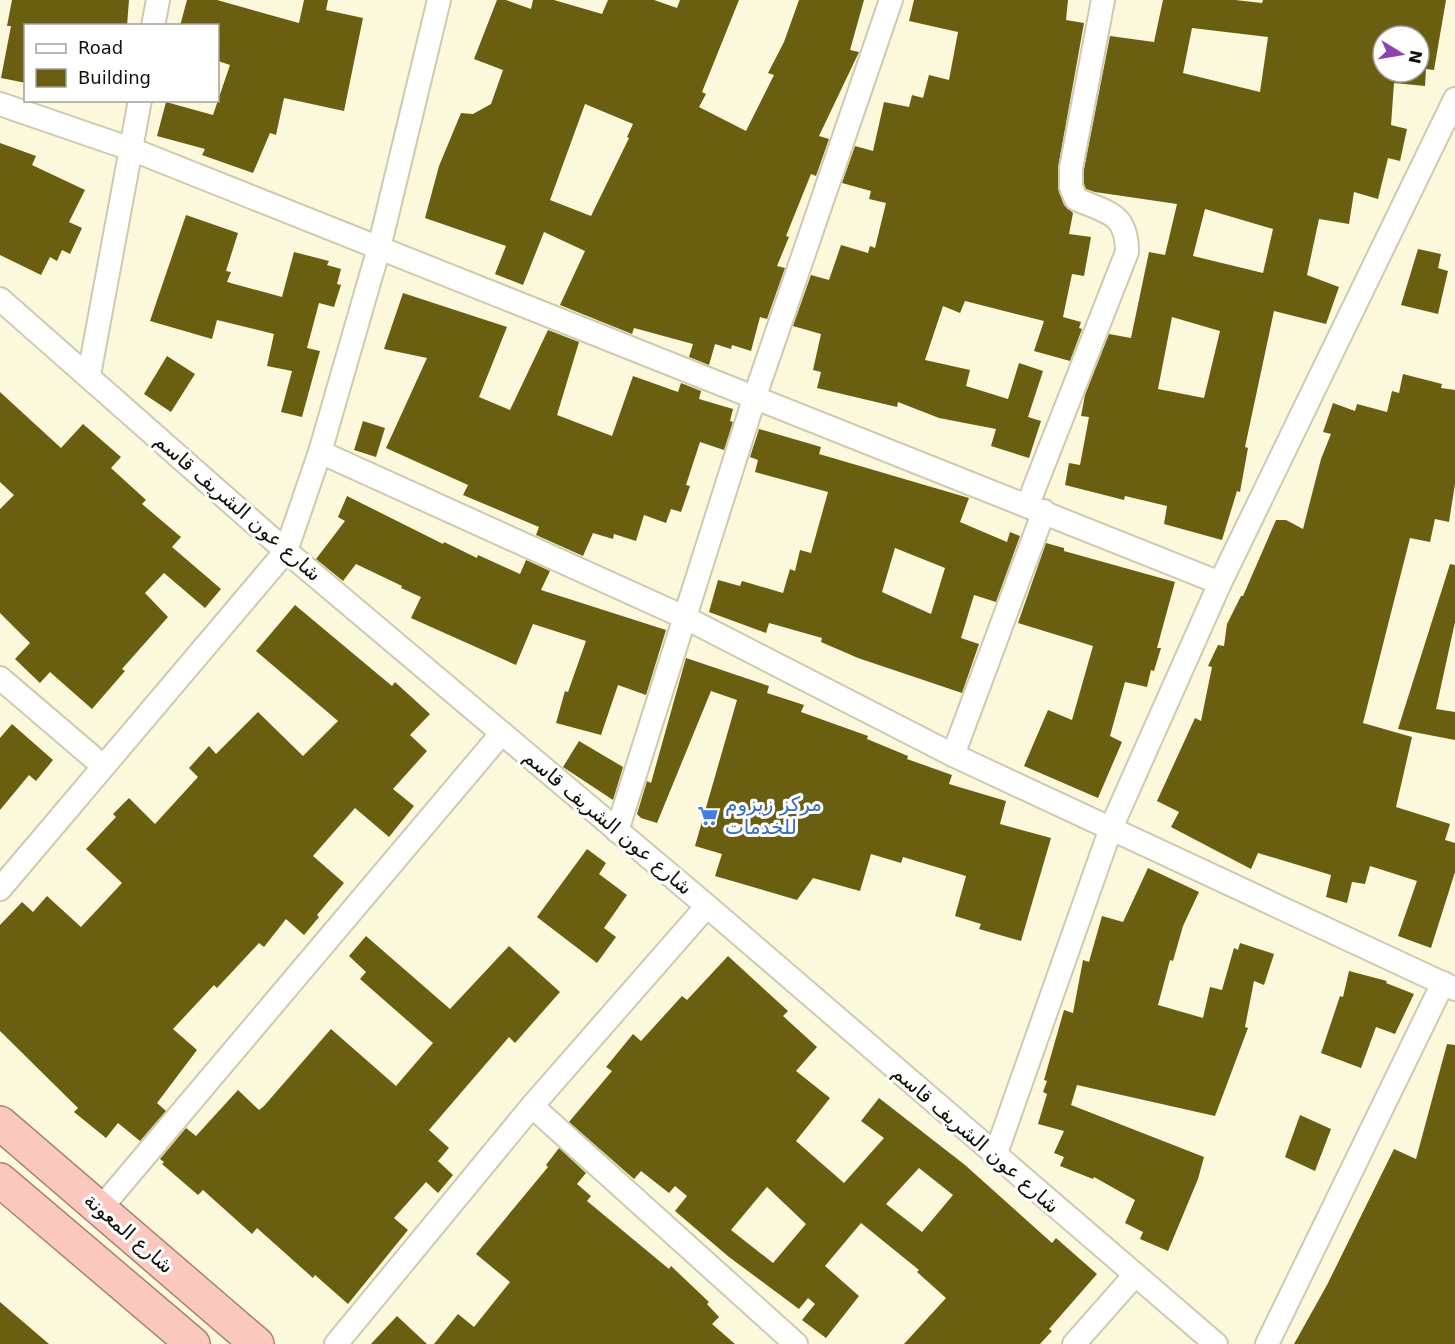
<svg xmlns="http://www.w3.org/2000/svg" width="1455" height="1344" viewBox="0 0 1455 1344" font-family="'DejaVu Sans',Vazirmatn,sans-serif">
<rect width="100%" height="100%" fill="#fcf8dc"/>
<!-- building -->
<g fill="#6a5e10" fill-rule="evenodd">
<path d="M12,0H129L127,26H26V83L1,78L11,26H7Z"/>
<path d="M187,0H217L299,23L304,0H328L326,10L363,18L344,111L284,98L276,135L270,133L253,173L202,155L205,149L157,136L166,102L213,115L230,65L218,61V26H180Z"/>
<path d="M497,0H506L531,9L533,0H554L602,14L608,0H654L677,8L680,0H739L702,92L706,94L699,107L746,131L774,75L768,73L784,42L799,0H864L850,50L859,52L819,136L829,139L816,176L811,174L786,236L789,237L777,266L785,268L767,319L760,317L751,351L732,345L731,349L715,344L709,365L689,357L693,344L634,328L632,334L560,305L585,251L544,232L523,285L495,274L506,246L425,218L439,166L461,113L473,114L491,104L503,70L474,59ZM585,104L633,124L627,137L629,138L591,216L550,200Z"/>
<path d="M914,0H1068L1066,20L1084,23L1058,168L1059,192L1064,205L1073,213L1069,234L1091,237L1084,276L1072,274L1063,317L1081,322L1079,328L1082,329L1070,361L1034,351L1044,321L965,301L960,313L943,306L925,360L970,370L966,386L1008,399L1019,363L1043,371L1028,417L1041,421L1029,458L991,446L996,429L939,418L898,402L897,407L817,388L821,372L813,370L821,334L793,326L811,275L829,280L841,245L868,253L870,246L875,248L886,203L869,199L871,191L842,183L855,146L873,151L884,102L909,107L912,95L923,98L929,75L949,80L958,32L909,21Z"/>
<path d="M1163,0H1235L1262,3L1263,0H1446L1434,70L1426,69L1425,86L1394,83L1391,125L1407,129L1400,161L1388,158L1378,199L1354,192L1349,224L1319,219L1307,275L1339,287L1326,324L1274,311L1245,447L1248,448L1240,492L1237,491L1222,540L1164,524L1167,506L1125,496L1124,500L1065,485L1069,463L1080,465L1089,417L1081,416L1085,395L1109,334L1131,338L1149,252L1165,255L1177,204L1095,192L1086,189L1084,184V169L1110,36L1154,42ZM1192,28L1268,37L1260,92L1183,73ZM1383,36H1419V72H1383ZM1205,209L1273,229L1263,273L1193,256ZM1172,317L1220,331L1204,398L1158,389Z"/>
<path d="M0,143L36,156L32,165L85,190L69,222L82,228L70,254L62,250L57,261L50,257L41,275L0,255Z"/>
<path d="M186,215L238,233L226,271L231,272L227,282L282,297L294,252L329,261L327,265L341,269L337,284L341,285L334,307L319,303L307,348L320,351L302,417L281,412L292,371L267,366L274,334L217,320L212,339L150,321Z"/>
<path d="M1418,249L1441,254L1438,268L1448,271L1438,314L1401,305Z"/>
<path d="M403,293L507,327L479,397L510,410L548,330L579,342L557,415L612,436L633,376L678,392L681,383L701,391L699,399L733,409L730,421L733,422L724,450L700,442L686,485L690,486L681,512L671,509L666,523L644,515L636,541L614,534L613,539L593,533L583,556L536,535L539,527L463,495L468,485L386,448L427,358L384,349Z"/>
<path d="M167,356L195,374L171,412L144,394Z"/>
<path d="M1403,374L1442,384L1441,388L1455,390V484L1449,522L1435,519L1430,542L1410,538L1363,723L1412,737L1396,807L1450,824L1445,840L1455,843V872L1431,948L1398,936L1417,881L1370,866L1365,884L1352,882L1347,903L1326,897L1331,875L1258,853L1251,869L1171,827L1179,812L1157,801L1195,718L1201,721L1212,667L1208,666L1218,645L1224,646L1227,624L1241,596H1243L1276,520H1286L1303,529L1321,459L1331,434L1323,432L1333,403L1355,411L1357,404L1387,412L1392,391L1399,393Z"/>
<path d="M0,392L61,448L83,424L121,457L111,468L146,500L142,504L181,537L172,547L221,589L205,608L164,573L145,593L168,617L122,669L125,671L92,709L50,672L40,683L15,659L30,643L0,613V509L14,495L0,482Z"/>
<path d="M363,421L385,428L376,457L354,450Z"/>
<path d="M759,429L821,447L819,454L969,498L960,522L1007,542L1010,532L1020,536L996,602L974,595L961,638L979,644L962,693L858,658L821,642L822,638L769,623L766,633L709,612L718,580L740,586L742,581L783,593L790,569L795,571L800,550L811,553L828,492L755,472L758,460L750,457ZM895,548L945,568L931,614L882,592Z"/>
<path d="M347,496L443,544L444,542L477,558L478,555L520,574L526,560L550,571L541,590L666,630L646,695L618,685L601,735L556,723L565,691L568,692L586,641L533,624L516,665L411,618L421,597L401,588L402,586L356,564L343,581L316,559L345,521L338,517Z"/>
<path d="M1046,543L1064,548V551L1175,582L1157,648H1161L1154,671L1151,670L1147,687L1125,682L1110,736L1122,742L1098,798L1024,766L1048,710L1072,720L1093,646L1018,623Z"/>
<path d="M1450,564L1455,565V622L1436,709L1455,712V740L1398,729Z"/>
<path d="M295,605L392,686L395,682L430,714L410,735L427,751L393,789L414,806L389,837L355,808L313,856L344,883L317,915L319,917L304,935L286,919L264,947L259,943L217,988L214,985L173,1029L197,1050L157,1103L166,1111L140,1141L118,1123L106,1138L74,1112L78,1108L0,1031V925L22,902L33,912L47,896L81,927L122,883L86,849L116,817L113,814L129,798L155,824L198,777L189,768L209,746L216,754L258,712L303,756L338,721L256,651Z"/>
<path d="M686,658L769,686L767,693L804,705L801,712L868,736L867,739L908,756L907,759L952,775L949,784L1006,801L1000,824L1051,838L1021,941L979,929L981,924L955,916L966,876L903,857L901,863L871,854L860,891L813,878L797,900L715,876L722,854L695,846L737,700L711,691L657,823L641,818L637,814L647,781L651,783Z"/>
<path d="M12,724L53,760L36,781L29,775L0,810V738Z"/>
<path d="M579,741L623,767L613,800L563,767Z"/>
<path d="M587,849L606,863L599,874L627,895L604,928L616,937L597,963L537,917Z"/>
<path d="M1148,868L1199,892L1183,926L1173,961L1170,960L1158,1005L1203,1018L1210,987L1222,990L1234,948L1238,950L1240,943L1274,954L1264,985L1254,981L1245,1027L1248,1028L1215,1116L1077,1085L1071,1105L1204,1157L1198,1179L1168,1251L1140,1239L1143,1232L1125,1223L1135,1200L1094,1177L1093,1179L1060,1166L1064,1157L1054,1153L1064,1131L1038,1124L1047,1094L1043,1092L1047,1081L1044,1080L1064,1010L1073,1013L1083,960L1089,962L1102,916L1123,922Z"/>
<path d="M366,936L450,1009L509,946L560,992L515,1043L509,1037L429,1130L449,1148L438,1161L453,1175L438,1193L426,1182L394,1218L408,1230L348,1304L315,1275L313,1278L257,1228L252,1234L203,1190L198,1195L162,1164L164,1162L160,1159L186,1128L196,1136L238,1090L259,1110L264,1106L331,1029L396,1086L433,1043L360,979L366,972L349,956Z"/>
<path d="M728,956L788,1011L783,1016L817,1047L796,1071L830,1098L796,1141L844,1183L884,1138L861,1121L879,1098L965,1165L1052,1243L1056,1238L1097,1274L1049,1329L1052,1331L1040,1344H904L946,1298L917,1272L919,1270L861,1223L825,1266L859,1296L826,1338L802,1320L815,1304L808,1298L799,1309L729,1257L675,1211L687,1196L675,1186L669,1193L641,1171L634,1179L569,1122L612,1071L606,1067L633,1034L641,1041L682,996L687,1000ZM919,1168L953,1195L922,1232L886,1204ZM767,1187L806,1224L773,1263L731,1230Z"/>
<path d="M1349,971L1387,981L1386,983L1414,994L1395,1034L1376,1027L1361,1068L1321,1053L1340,996L1343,997Z"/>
<path d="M1447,1044L1455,1045V1344H1294L1327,1285L1394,1149L1416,1159Z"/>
<path d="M1300,1115L1331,1129L1315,1171L1285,1157Z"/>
<path d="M559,1148L586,1173L577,1184L591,1196L587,1201L669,1269L671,1266L709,1302L707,1304L719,1317L712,1324L735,1344H434L458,1314L474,1327L510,1282L476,1254L548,1167L546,1165Z"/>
<path d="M0,1302L49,1344H0Z"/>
<path d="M397,1316L427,1344H371Z"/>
</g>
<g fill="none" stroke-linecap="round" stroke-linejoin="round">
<!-- minor casing -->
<g stroke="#cecaaf" stroke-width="26">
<g id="minor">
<path d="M153,26L158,0"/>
<path d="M0,104L131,149L1220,583"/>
<path d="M0,299L286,551L707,906L1216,1344"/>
<path d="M89,375L140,100"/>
<path d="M320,452L684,617L953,755L1455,989"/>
<path d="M1028,504L1127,252C1127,213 1108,213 1076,199L1071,187V168L1103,0"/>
<path d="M0,678L103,766"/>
<path d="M953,755L1044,511"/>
<path d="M617,831L755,396L891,0"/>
<path d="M0,889L286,551L320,452L379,248L439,0"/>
<path d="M532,1106L796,1344"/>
<path d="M995,1156L1111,828L1220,583L1455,99"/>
<path d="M101,1208L502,733"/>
<path d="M336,1344L532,1106L707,906"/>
<path d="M1074,1344L1135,1275"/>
<path d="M1267,1344L1443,983"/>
</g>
</g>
<!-- trunk casing -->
<g stroke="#a88074" stroke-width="36">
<g id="trunk">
<path d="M0,1123L257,1344"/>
<path d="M0,1180L193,1344"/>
</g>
</g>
<!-- minor -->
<use href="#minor" stroke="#fff" stroke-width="22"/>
<!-- trunk -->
<use href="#trunk" stroke="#fac8be" stroke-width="33"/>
</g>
<!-- icons -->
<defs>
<g id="supermarket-bare" transform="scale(1.62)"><path d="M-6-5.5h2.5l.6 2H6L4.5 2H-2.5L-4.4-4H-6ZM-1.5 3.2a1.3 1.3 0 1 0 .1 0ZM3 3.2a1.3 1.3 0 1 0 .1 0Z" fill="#3f7fe0" stroke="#fff" stroke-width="2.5" paint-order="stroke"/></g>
</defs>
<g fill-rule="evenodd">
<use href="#supermarket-bare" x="708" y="816"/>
</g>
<g text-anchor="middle" stroke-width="6" stroke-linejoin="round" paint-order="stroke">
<!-- street labels -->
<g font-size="20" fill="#131208" stroke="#fff">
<text transform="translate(238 507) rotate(41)" y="7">شارع عون الشريف قاسم</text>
<text transform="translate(608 822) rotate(40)" y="7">شارع عون الشريف قاسم</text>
<text transform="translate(976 1139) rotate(41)" y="7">شارع عون الشريف قاسم</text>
<text transform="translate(129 1233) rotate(41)" y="7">شارع المعونة</text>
</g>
<!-- shop labels -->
<g font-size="20" fill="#366cbe" stroke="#fff" text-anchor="start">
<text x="725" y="811">مركز زيزوم<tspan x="725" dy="23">للخدمات</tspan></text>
</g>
</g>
<!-- legend -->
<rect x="24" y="24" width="195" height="78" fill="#ffffff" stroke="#a1a09c" stroke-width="1.5"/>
<rect x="36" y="44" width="30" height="9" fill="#ffffff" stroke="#a1a09c" stroke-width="1.5"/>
<text x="78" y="54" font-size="18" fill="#131208">Road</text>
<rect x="36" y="69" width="30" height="18" fill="#6a5e10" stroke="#a1a09c" stroke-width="1.5"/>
<text x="78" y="84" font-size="18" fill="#131208">Building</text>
<!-- north arrow -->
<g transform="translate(1401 54) rotate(101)"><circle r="28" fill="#ffffff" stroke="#a1a09c" stroke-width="1.5"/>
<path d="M0-4.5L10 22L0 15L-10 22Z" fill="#8c42b3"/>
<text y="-9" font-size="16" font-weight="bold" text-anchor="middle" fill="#131208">N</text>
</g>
</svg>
